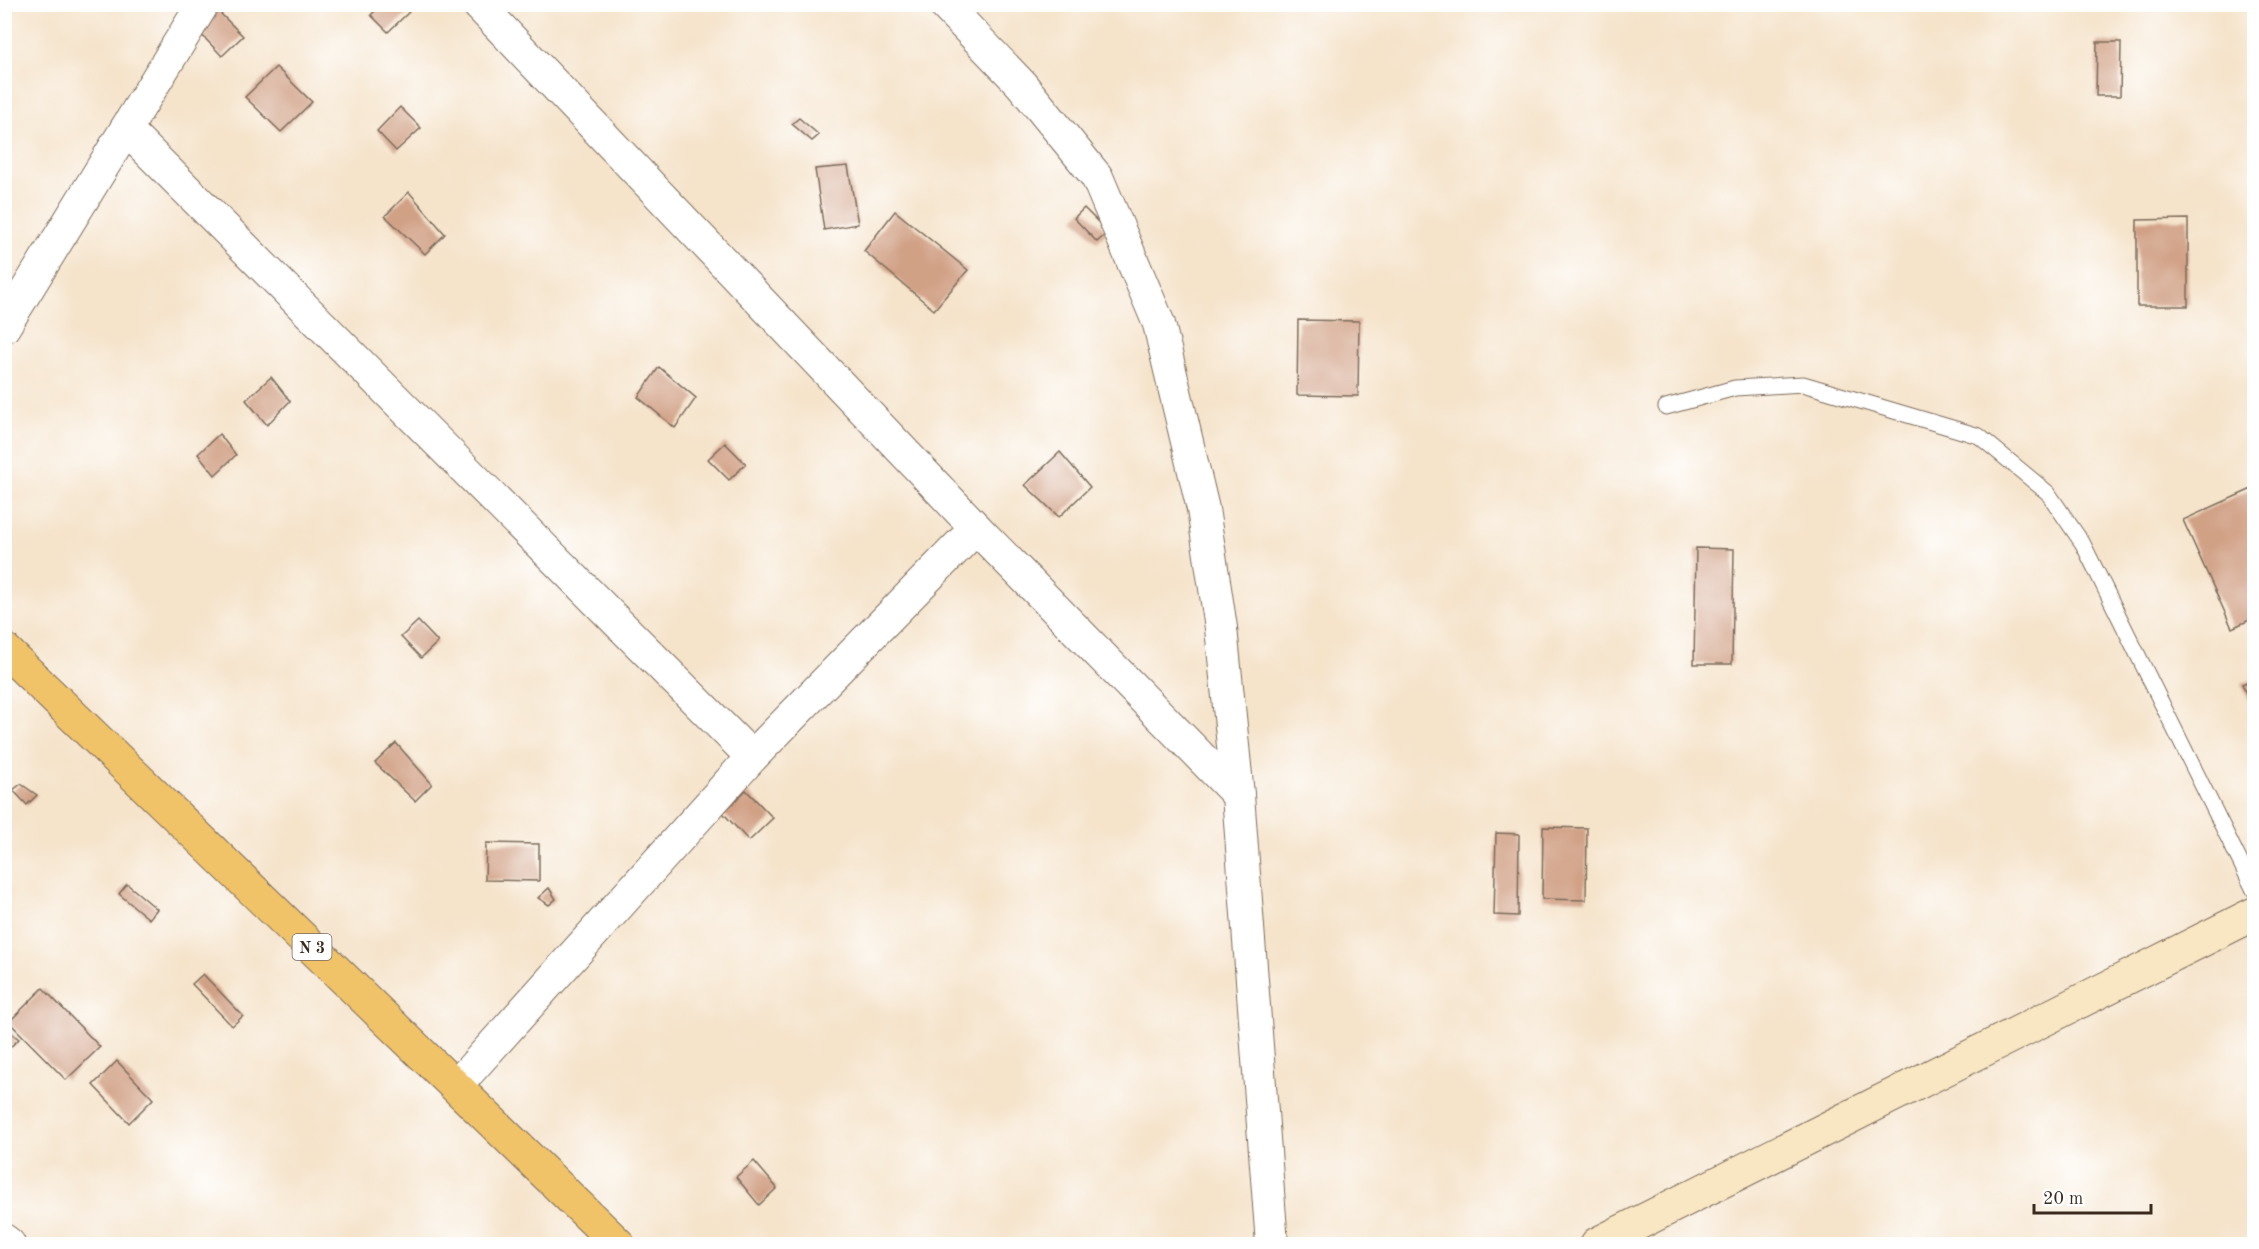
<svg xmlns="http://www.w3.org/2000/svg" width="2259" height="1249" viewBox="0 0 2259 1249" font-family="'Old Standard TT',serif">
<rect width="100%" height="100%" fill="#fff"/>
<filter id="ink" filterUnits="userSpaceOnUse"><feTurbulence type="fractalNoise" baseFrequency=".0167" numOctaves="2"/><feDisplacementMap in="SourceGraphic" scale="12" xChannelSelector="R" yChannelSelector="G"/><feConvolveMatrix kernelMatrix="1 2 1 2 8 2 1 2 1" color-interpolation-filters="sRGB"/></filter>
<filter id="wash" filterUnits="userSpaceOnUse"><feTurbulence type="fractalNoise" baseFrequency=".008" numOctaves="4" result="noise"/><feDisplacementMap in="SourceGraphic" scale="24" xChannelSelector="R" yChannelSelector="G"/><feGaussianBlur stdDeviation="1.35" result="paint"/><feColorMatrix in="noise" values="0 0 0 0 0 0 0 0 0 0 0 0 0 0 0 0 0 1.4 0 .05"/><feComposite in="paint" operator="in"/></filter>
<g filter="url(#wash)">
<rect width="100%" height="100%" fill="#f5e3ca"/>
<g id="blocks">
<!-- building -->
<g fill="#d1a186">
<path d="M382,4H401L409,12L388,32L371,15Z"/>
<path d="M216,9L243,36L222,56L196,29Z"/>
<path d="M2097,42H2121L2120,96H2096Z"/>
<path d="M276,67L312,102L281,132L245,97Z"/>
<path d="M400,107L421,128L396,151L377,131Z"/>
<path d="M799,118L819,135L812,141L792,124Z"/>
<path d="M848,166L858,224L824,230L815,169Z"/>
<path d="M409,192L445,234L425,254L385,216Z"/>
<path d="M1084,208L1108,232L1097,242L1074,218Z"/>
<path d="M895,211L968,270L934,310L864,251Z"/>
<path d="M2188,219V306H2137V220Z"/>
<path d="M1298,320L1359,321L1358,396L1297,395Z"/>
<path d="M659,367L696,398L675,428L638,397Z"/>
<path d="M271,377L290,401L267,425L246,400Z"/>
<path d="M219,434L236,455L215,475L198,454Z"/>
<path d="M725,443L746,464L729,480L708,459Z"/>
<path d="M1060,452L1090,487L1059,517L1025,485Z"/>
<path d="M2254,488V618L2232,628L2183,520Z"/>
<path d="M1696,548L1734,549L1732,664H1694Z"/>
<path d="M418,621L438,642L421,658L401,637Z"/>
<path d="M2254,679V714L2242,684Z"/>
<path d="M396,743L432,784L415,801L375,763Z"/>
<path d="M21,784L37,795L27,805L13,790Z"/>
<path d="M746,790L773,818L749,841L723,813Z"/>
<path d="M1543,827L1587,828L1586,900L1542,899Z"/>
<path d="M1496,833L1519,834L1518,916L1494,915Z"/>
<path d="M486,843L539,844V881L485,880Z"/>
<path d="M127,884L157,909L149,919L119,894Z"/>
<path d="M549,888L556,899L549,905L538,898Z"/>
<path d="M203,974L243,1016L232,1026L192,984Z"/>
<path d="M43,988L100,1047L66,1080L9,1022Z"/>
<path d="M6,1029L19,1039L4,1053V1030Z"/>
<path d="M117,1061L153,1099L129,1123L93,1085Z"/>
<path d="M754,1161L777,1188L759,1205L736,1177Z"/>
</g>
</g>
</g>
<g filter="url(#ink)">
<use href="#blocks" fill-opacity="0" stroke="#7c6b5a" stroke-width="1.5"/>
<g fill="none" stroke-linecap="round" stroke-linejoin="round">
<!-- lane casing -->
<g stroke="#7c6b5a" stroke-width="17">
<path id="lane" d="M1666,407L1735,388L1803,384L1979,436L2048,493L2083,544L2254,890"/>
</g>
<!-- street casing -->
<g stroke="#7c6b5a" stroke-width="34">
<g id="street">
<path d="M478,4L976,528L1238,795"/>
<path d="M944,4L1021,84L1097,177L1159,324L1203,509L1221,628L1238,795L1272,1244"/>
<path d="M126,129L752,757"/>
<path d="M4,327L203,4"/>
<path d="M456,1086L752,757L976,528"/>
<path d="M4,1240L9,1244"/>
</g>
</g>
<!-- secondary casing -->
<g stroke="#7c6b5a" stroke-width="35">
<path id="secondary" d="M1597,1244L2254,914"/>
</g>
<!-- primary casing -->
<g stroke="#7c6b5a" stroke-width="35">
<path id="primary" d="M4,649L618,1244"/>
</g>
<!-- lane -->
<use href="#lane" stroke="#fff" stroke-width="15"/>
<!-- street -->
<use href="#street" stroke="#fff" stroke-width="32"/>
<!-- secondary -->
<use href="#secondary" stroke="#f9e7c3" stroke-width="33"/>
<!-- primary -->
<use href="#primary" stroke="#f1c369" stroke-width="33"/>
</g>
</g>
<g text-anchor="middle" stroke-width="4.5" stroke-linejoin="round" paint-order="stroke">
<!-- shield labels -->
<rect fill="#fff" stroke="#766a62" stroke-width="1.5" x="292.5" y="934" width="39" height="26" rx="4.5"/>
<g font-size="16" font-weight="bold" fill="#3b2a1e">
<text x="312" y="953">N 3</text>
</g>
</g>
<!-- margin -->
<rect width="2259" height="1249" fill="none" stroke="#fff" stroke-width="24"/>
<!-- scale -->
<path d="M2034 1204v9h117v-9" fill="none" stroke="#3b2a1e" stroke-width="3"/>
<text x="2043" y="1204" font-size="18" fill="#3b2a1e" stroke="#ffffff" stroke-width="4.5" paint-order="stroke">20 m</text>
</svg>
